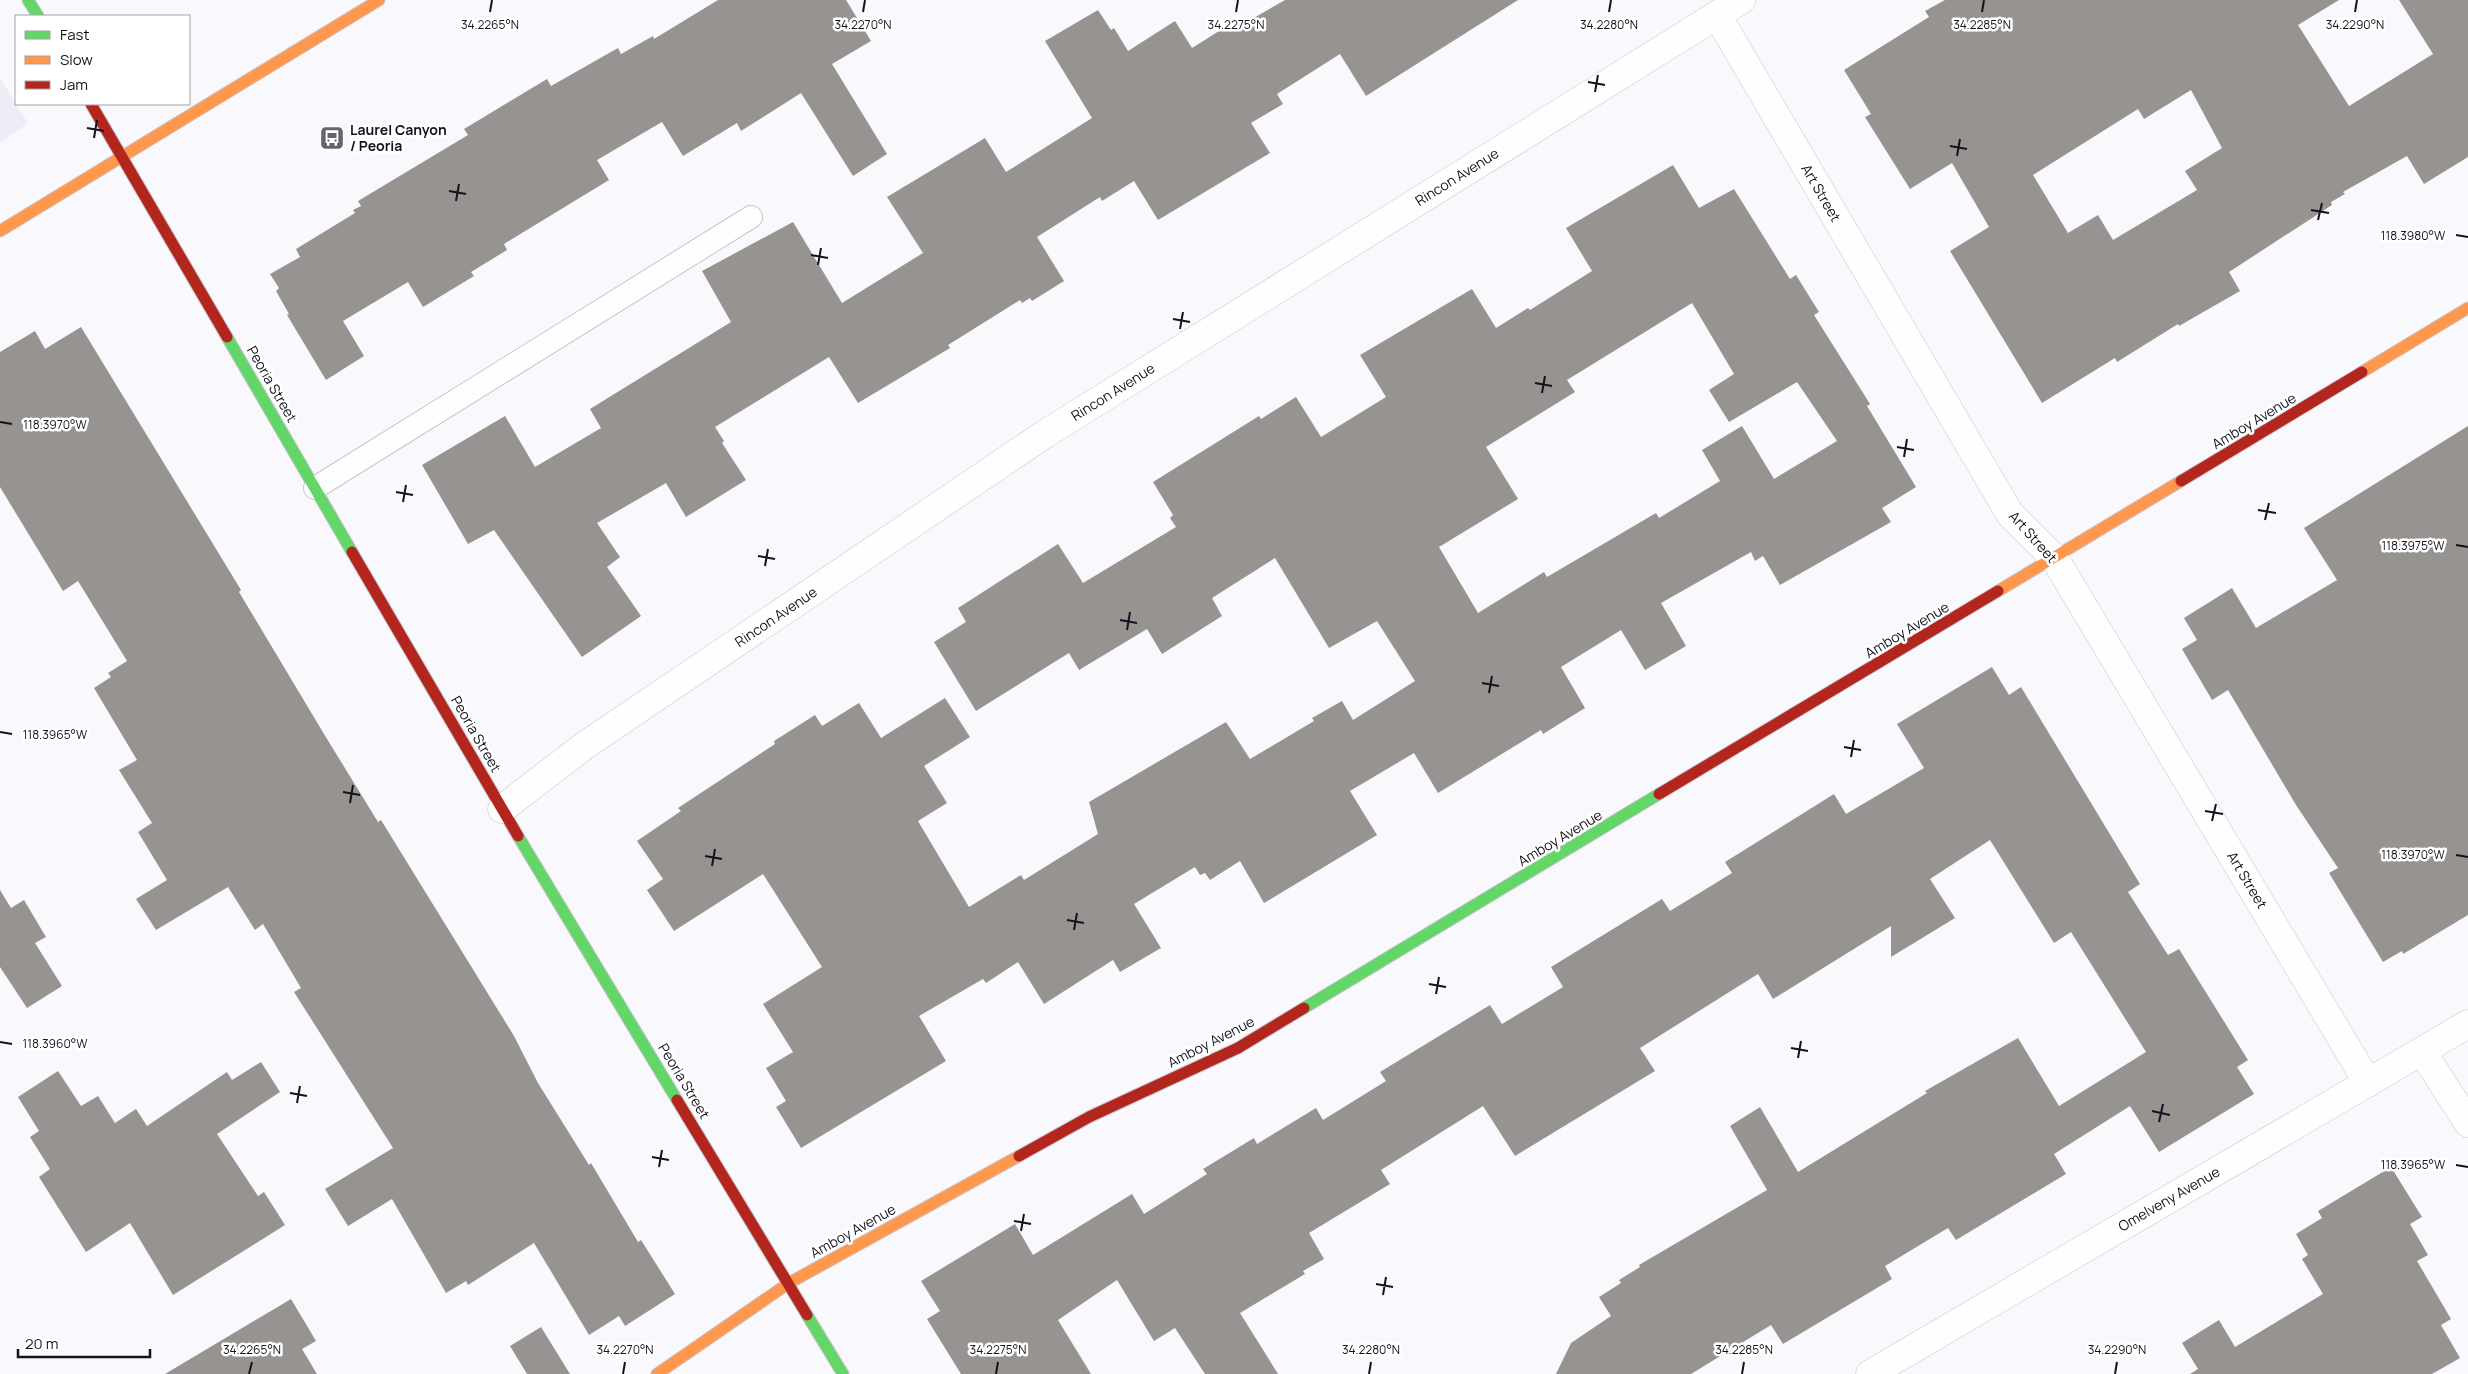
<svg xmlns="http://www.w3.org/2000/svg" width="2468" height="1374" viewBox="0 0 2468 1374" font-family="Manrope,sans-serif">
<style>
.built{fill:#ededf7}
.building{fill:#969391;fill-rule:evenodd}
.lines{fill:none;stroke-linecap:round;stroke-linejoin:round}
.lane-casing{stroke:#c7c6ce;stroke-width:24}
.street-casing{stroke:#c7c6ce;stroke-width:29}
.fast-casing{stroke:#c7c6ce;stroke-width:13}
.slow-casing{stroke:#c7c6ce;stroke-width:13}
.jam-casing{stroke:#c7c6ce;stroke-width:13}
.lane{stroke:#fefeff;stroke-width:22}
.street{stroke:#fefeff;stroke-width:28}
.fast{stroke:#63d668;stroke-width:11}
.slow{stroke:#ff974d;stroke-width:11}
.jam{stroke:#b3261e;stroke-width:11}
.ticks{fill:none;stroke:#14131d;stroke-width:2}
.labels{text-anchor:middle;stroke-width:5;stroke-linejoin:round;paint-order:stroke}
.poi-label{font-size:14px;font-weight:bold;fill:#14131d;stroke:#fff;text-anchor:start}
.street-label{font-size:14px;fill:#14131d;stroke:#fff}
.ticks-label{font-size:12px;text-anchor:middle;fill:#14131d;stroke:#fff;stroke-width:5;stroke-linejoin:round;paint-order:stroke}
</style>
<rect width="100%" height="100%" fill="#f9f9fd"/>
<path class="built" d="M0 78 28 123 0 143Z"/>
<g class="building">
<path d="M718 0H846L871 41 832 64 887 154 853 176 801 93 741 131 737 123 683 156 662 122 597 160 609 180 504 244 507 250 471 272 474 276 423 307 408 282 343 321 364 356 326 380 287 315 289 314 276 291 279 288 270 274 300 257 296 249 355 213 353 210 361 206 358 201 468 135 464 129 547 79 551 86 618 48 621 54 653 36 654 39Z"/>
<path d="M1285 0H1518L1366 96 1340 54 1277 94 1283 104 1251 123 1270 153 1158 220 1134 181 1102 201 1100 197 1037 237 1064 281 1032 301 1030 298 1022 303 1020 300 948 345 950 348 858 403 829 357 715 427 724 441 722 443 746 480 686 517 666 483 597 523 620 557 607 567 641 616 582 657 494 530 468 544 422 465 505 416 535 467 601 428 590 409 731 322 702 271 793 222 842 303 923 253 887 197 985 138 1006 172 1092 118 1045 41 1098 10 1111 30 1114 28 1128 51 1175 21 1192 48 1235 21 1238 27Z"/>
<path d="M1945 0H2339L2298 25 2349 106 2433 54 2399 0H2468V157L2424 184 2407 156 2343 192 2345 194 2331 202 2332 205 2229 272 2240 291 2179 326 2178 324 2117 362 2115 358 2042 403 1950 251 1989 227 1952 163 1910 189 1865 117 1871 114 1844 70 1929 17 1925 11ZM2191 90 2222 148 2185 171 2197 190 2113 240 2098 215 2068 233 2033 175 2138 109 2144 119Z"/>
<path d="M1673 165 1699 208 1734 189 1790 279 1796 275 1819 312 1814 315 1870 404 1867 406 1916 487 1882 508 1891 522 1780 585 1763 556 1755 561 1751 552 1661 603 1686 646 1645 670 1621 630 1561 667 1585 708 1543 734 1541 730 1438 793 1414 753 1350 791 1377 835 1264 903 1240 861 1210 880 1205 873 1200 875 1195 867 1134 904 1161 948 1120 972 1113 960 1044 1004 1018 962 986 983 983 979 919 1016 946 1061 801 1148 776 1107 786 1101 766 1068 793 1052 763 1004 822 967 763 874 674 931 647 890 663 879 637 841 681 811 678 808 775 744 774 741 815 715 822 726 859 703 881 738 945 698 970 737 924 766 947 803 918 821 969 907 1021 875 1024 880 1098 834 1089 802 1226 722 1250 759 1314 721 1312 718 1342 701 1353 720 1415 681 1377 621 1329 648 1275 558 1212 598 1222 616 1162 654 1147 629 1079 670 1069 653 976 711 934 642 966 622 958 608 1058 544 1083 583 1176 527 1170 518 1173 515 1153 482 1259 416 1261 419 1296 397 1321 437 1386 397 1360 355 1472 289 1496 328 1528 308 1530 310 1592 271 1566 228ZM1692 303 1734 374 1709 390 1729 422 1797 382 1837 441 1774 479 1742 426 1702 450 1720 481 1659 518 1656 513 1547 577 1544 572 1478 613 1439 547 1518 499 1486 447 1575 392 1567 380Z"/>
<path d="M81 327 241 590 239 592 324 734 378 822 381 820 514 1036 538 1083 589 1165 591 1163 638 1242 641 1240 675 1294 625 1326 619 1316 589 1335 534 1243 468 1285 466 1281 446 1293 392 1199 348 1226 325 1189 393 1148 294 992 301 988 263 924 255 930 228 887 156 930 136 899 167 880 138 832 152 823 119 770 137 760 94 688 111 677 108 673 127 661 78 581 63 591 0 487V352L35 331 45 349Z"/>
<path d="M2468 426V915L2403 954 2402 951 2383 962 2329 873 2338 868 2296 805 2228 690 2212 700 2182 649 2197 640 2184 618 2232 588 2256 628 2337 580 2304 528Z"/>
<path d="M1992 667 2009 695 2021 687 2140 884 2128 892 2168 955 2179 949 2248 1060 2237 1067 2254 1094 2159 1152 2130 1106 2054 1154 2066 1174 1956 1240 1948 1228 1885 1266 1892 1279 1783 1344 1771 1325 1691 1374H1556L1571 1343 1611 1316 1599 1297 1621 1283 1619 1280 1640 1267 1639 1265 1767 1190 1730 1126 1760 1107 1798 1172 1927 1093 1925 1091 2018 1038 2059 1106 2146 1052 2071 932 2054 943 1990 840 1930 879 1955 918 1891 957V926L1773 999 1758 974 1640 1048 1655 1071 1515 1156 1483 1106 1381 1170 1390 1184 1309 1233 1324 1259 1303 1271 1305 1274 1240 1313 1278 1374H1205L1175 1328 1154 1341 1117 1280 1058 1320 1091 1374H961L927 1319 940 1311 921 1281 1015 1224 1033 1255 1132 1194 1144 1214 1207 1174 1203 1169 1254 1138 1257 1144 1316 1108 1323 1120 1386 1081 1380 1072 1490 1005 1502 1024 1563 987 1551 967 1662 899 1670 911 1732 873 1725 862 1834 794 1846 814 1924 768 1897 724Z"/>
<path d="M0 890 11 908 24 900 46 937 35 943 62 986 27 1008 0 967Z"/>
<path d="M261 1062 280 1092 217 1134 258 1196 264 1192 285 1225 173 1295 130 1223 86 1252 39 1177 50 1169 30 1137 39 1131 18 1097 58 1071 81 1106 98 1096 115 1123 136 1109 147 1126 227 1072 232 1080Z"/>
<path d="M2391 1167 2422 1217 2410 1224 2428 1255 2417 1261 2451 1319 2441 1325 2460 1358 2432 1374H2190L2198 1369 2182 1343 2219 1320 2235 1347 2323 1294 2302 1259 2308 1255 2296 1234 2322 1218 2318 1211Z"/>
<path d="M291 1299 316 1341 302 1349 317 1374H165Z"/>
<path d="M541 1327 570 1374H527L510 1346Z"/>
</g>
<g class="lines">
<defs>
<path id="lane" d="M315 488 751 217"/>
<g id="street">
<path d="M1717 15 2010 514 2055 559 2368 1083"/>
<path d="M502 809 584 746 1045 434 1741 0"/>
<path d="M2422 1051 2468 1123"/>
<path d="M1870 1374 2468 1024"/>
</g>
<g id="fast">
<path d="M28 0 38 16"/>
<path d="M227 337 352 552"/>
<path d="M518 836 677 1100"/>
<path d="M1304 1008 1659 794"/>
<path d="M807 1315 843 1374"/>
</g>
<g id="slow">
<path d="M0 231 379 0"/>
<path d="M2362 372 2468 308"/>
<path d="M1998 591 2181 481"/>
<path d="M657 1374 789 1283 1019 1156"/>
</g>
<g id="jam">
<path d="M91 104 227 337"/>
<path d="M2181 481 2362 372"/>
<path d="M352 552 518 836"/>
<path d="M1659 794 1998 591"/>
<path d="M677 1100 807 1315"/>
<path d="M1019 1156 1089 1117 1238 1048 1304 1008"/>
</g>
</defs>
<use href="#lane" class="lane-casing"/>
<use href="#street" class="street-casing"/>
<use href="#fast" class="fast-casing"/>
<use href="#slow" class="slow-casing"/>
<use href="#jam" class="jam-casing"/>
<use href="#lane" class="lane"/>
<use href="#street" class="street"/>
<use href="#fast" class="fast"/>
<use href="#slow" class="slow"/>
<use href="#jam" class="jam"/>
</g>
<path class="ticks" d="M490 12 492 0M863 12 865 0M1236 12 1238 0M1609 12 1611 0M1982 12 1984 0M2355 12 2357 0M1588 82 1605 85M1595 92 1598 75M87 128 104 131M94 138 97 120M1950 146 1967 149M1957 156 1960 139M449 191 466 194M456 201 459 184M2311 210 2329 213M2318 220 2322 203M2456 235 2468 237M811 255 828 258M818 265 821 248M1173 319 1190 322M1180 329 1183 312M1535 383 1552 386M1542 393 1545 376M0 422 12 424M1897 447 1914 450M1904 457 1907 439M396 492 413 495M403 502 406 485M2258 510 2276 513M2265 520 2269 503M2456 545 2468 547M758 556 775 559M765 566 768 549M1120 620 1137 623M1127 630 1130 612M1482 683 1499 686M1489 693 1492 676M0 732 12 734M1844 747 1861 750M1851 757 1854 740M343 792 360 795M350 803 353 785M2205 811 2223 814M2212 821 2216 804M2456 855 2468 857M705 856 722 859M712 866 715 849M1067 920 1084 923M1074 930 1077 913M1429 984 1446 987M1436 994 1439 977M0 1042 12 1044M1791 1048 1808 1051M1798 1058 1801 1041M290 1093 307 1096M297 1103 300 1086M2152 1111 2170 1115M2159 1122 2163 1104M652 1157 669 1160M2456 1165 2468 1167M659 1167 662 1150M1014 1221 1031 1224M1021 1231 1024 1214M1376 1284 1393 1287M1383 1295 1386 1277M249 1374 252 1362M623 1374 625 1362M996 1374 998 1362M1369 1374 1371 1362M1742 1374 1744 1362M2115 1374 2117 1362"/>
<defs>
<symbol id="bus-square" viewBox="-11 -11 22 22"><rect x="-9" y="-9" width="18" height="18" rx="4" fill="#64646b" stroke="#fff"/><path d="M-5-6H5V4H4V6H2V4H-2V6H-4V4H-5ZM-3.5-4V0h7V-4ZM-3.5 1.2v1.5H-2V1.2ZM2 1.2v1.5H3.5V1.2Z" fill="#fff"/></symbol>
</defs>
<g fill-rule="evenodd">
<use href="#bus-square" x="318" y="124" width="28" height="28"/>
</g>
<g class="labels">
<g class="poi-label">
<text x="350" y="135">Laurel Canyon<tspan x="350" dy="16">/ Peoria</tspan></text>
</g>
<g class="street-label">
<text transform="translate(1457 177) rotate(-32)" y="5">Rincon Avenue</text>
<text transform="translate(1821 193) rotate(60)" y="5">Art Street</text>
<text transform="translate(272 384) rotate(60)" y="5">Peoria Street</text>
<text transform="translate(1113 392) rotate(-32)" y="5">Rincon Avenue</text>
<text transform="translate(2254 421) rotate(-31)" y="5">Amboy Avenue</text>
<text transform="translate(2033 537) rotate(48)" y="5">Art Street</text>
<text transform="translate(776 617) rotate(-34)" y="5">Rincon Avenue</text>
<text transform="translate(1907 630) rotate(-31)" y="5">Amboy Avenue</text>
<text transform="translate(476 734) rotate(60)" y="5">Peoria Street</text>
<text transform="translate(1560 838) rotate(-31)" y="5">Amboy Avenue</text>
<text transform="translate(2247 880) rotate(59)" y="5">Art Street</text>
<text transform="translate(1211 1042) rotate(-27)" y="5">Amboy Avenue</text>
<text transform="translate(684 1081) rotate(59)" y="5">Peoria Street</text>
<text transform="translate(2169 1199) rotate(-30)" y="5">Omelveny Avenue</text>
<text transform="translate(853 1231) rotate(-29)" y="5">Amboy Avenue</text>
</g>
</g>
<g class="ticks-label">
<text x="490" y="29">34.2265°N</text>
<text x="863" y="29">34.2270°N</text>
<text x="1236" y="29">34.2275°N</text>
<text x="1609" y="29">34.2280°N</text>
<text x="1982" y="29">34.2285°N</text>
<text x="2355" y="29">34.2290°N</text>
<text x="2413" y="240">118.3980°W</text>
<text x="55" y="429">118.3970°W</text>
<text x="2413" y="550">118.3975°W</text>
<text x="55" y="739">118.3965°W</text>
<text x="2413" y="859">118.3970°W</text>
<text x="55" y="1048">118.3960°W</text>
<text x="2413" y="1169">118.3965°W</text>
<text x="252" y="1354">34.2265°N</text>
<text x="625" y="1354">34.2270°N</text>
<text x="998" y="1354">34.2275°N</text>
<text x="1371" y="1354">34.2280°N</text>
<text x="1744" y="1354">34.2285°N</text>
<text x="2117" y="1354">34.2290°N</text>
</g>
<rect x="15" y="15" width="175" height="90" fill="#ffffff" stroke="#a1a1a5"/>
<rect x="25" y="31" width="25" height="8" fill="#63d668" stroke="#a1a1a5"/>
<text x="60" y="40" font-size="15" fill="#14131d">Fast</text>
<rect x="25" y="56" width="25" height="8" fill="#ff974d" stroke="#a1a1a5"/>
<text x="60" y="65" font-size="15" fill="#14131d">Slow</text>
<rect x="25" y="81" width="25" height="8" fill="#b3261e" stroke="#a1a1a5"/>
<text x="60" y="90" font-size="15" fill="#14131d">Jam</text>
<path d="M18 1349v8h132v-8" fill="none" stroke="#14131d" stroke-width="2.5"/>
<text x="25" y="1349" font-size="15" fill="#14131d" stroke="#ffffff" stroke-width="4" paint-order="stroke">20 m</text>
</svg>
